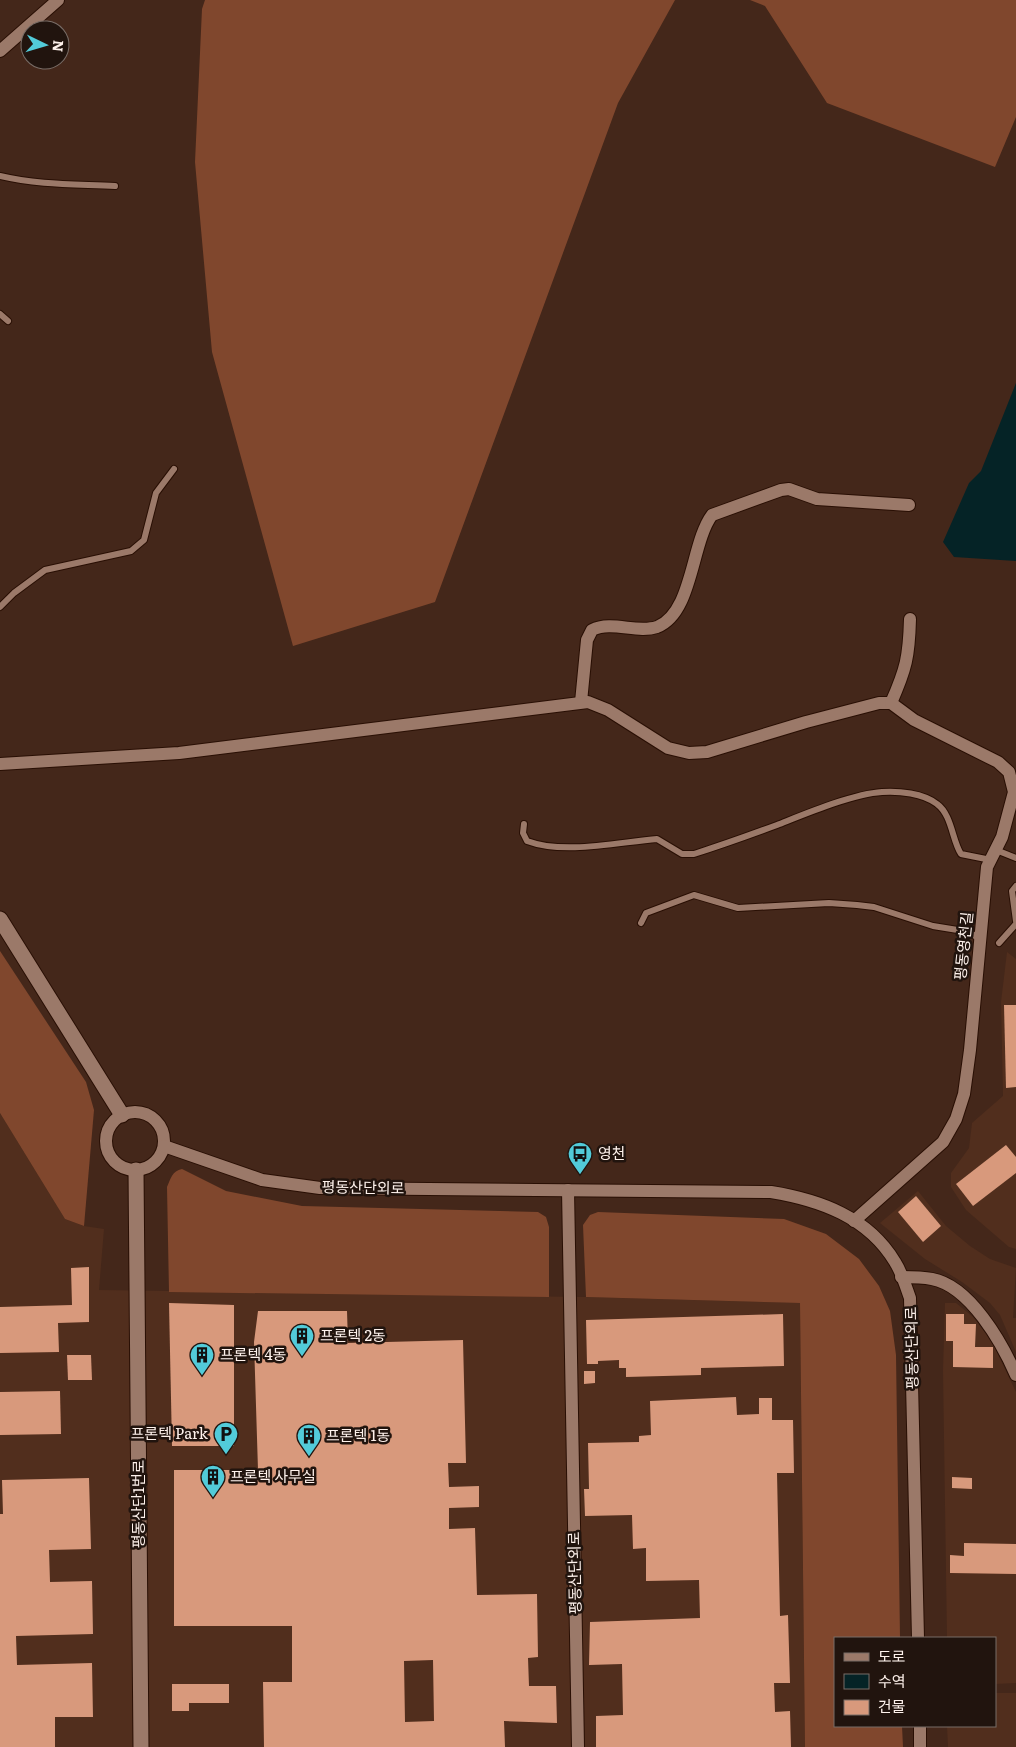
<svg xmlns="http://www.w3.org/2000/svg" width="1016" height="1747" viewBox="0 0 1016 1747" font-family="Literata,'Noto Sans KR',serif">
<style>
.built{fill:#512e1d}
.forest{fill:#80472d}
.water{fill:#052326}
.building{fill:#d8997c;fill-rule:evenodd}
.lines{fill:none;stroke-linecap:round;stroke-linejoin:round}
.service-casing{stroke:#290f04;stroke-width:8}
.minor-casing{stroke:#290f04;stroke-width:14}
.tertiary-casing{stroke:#290f04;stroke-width:17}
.service{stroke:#9b7969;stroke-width:6}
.minor{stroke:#9b7969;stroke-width:12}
.tertiary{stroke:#9b7969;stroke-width:15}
.labels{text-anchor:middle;stroke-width:5;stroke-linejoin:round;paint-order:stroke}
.street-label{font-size:15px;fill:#fef2ec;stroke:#21140e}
.poi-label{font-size:15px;fill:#fef2ec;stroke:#21140e;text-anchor:start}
</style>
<rect width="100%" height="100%" fill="#44271a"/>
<g class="built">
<path d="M1007 952 1016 959V1249L1009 1247 966 1210 951 1187V1173L969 1148 972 1123 1003 1096 1001 1002Z"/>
<path d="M0 1113 65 1219 84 1226 104 1229 99 1290 586 1297 800 1303 805 1747H0Z"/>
<path d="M918 1191 946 1226 970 1246 990 1259 1016 1268 1013 1318H1016V1352L1000 1315 990 1303 962 1282 925 1259 880 1223Z"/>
<path d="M945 1303H956L973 1317 991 1340 1016 1392V1683L995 1684V1638H947L943 1371Z"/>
<path d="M995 1693H1016V1747H948L947 1726H995Z"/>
</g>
<g class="forest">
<path d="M205 0H675L618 103 435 602 293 646 212 352 195 162 202 9Z"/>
<path d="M750 0H1016V117L995 167 827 103 765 6Z"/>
<path d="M0 951 86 1082 94 1110 84 1226 65 1219 0 1113Z"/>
<path d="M182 1169 226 1191 302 1206 538 1212 546 1217 549 1227V1297L169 1292 167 1187C171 1178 172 1171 182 1169Z"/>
<path d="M598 1212 784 1219 826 1234 859 1259 879 1286 890 1311 896 1355 900 1638H835V1726H902L903 1747H805L800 1303 586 1297 583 1225 590 1215Z"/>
</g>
<path class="water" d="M1016 383V561L954 557 943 542 969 483 981 471Z"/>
<g class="building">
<path d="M1004 1005H1016V1087L1006 1088Z"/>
<path d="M1006 1145 1016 1157V1173L973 1206 956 1184Z"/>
<path d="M916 1196 941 1226 923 1242 898 1212Z"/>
<path d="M89 1267V1322L58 1323 59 1352 0 1353V1307L72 1305 71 1268Z"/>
<path d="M169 1303 234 1305V1446H172Z"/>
<path d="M258 1311H347L348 1343 463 1340 466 1463H448L449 1487 479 1486V1507L449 1508V1529L475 1528 477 1595 537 1594 538 1657 528 1658 529 1686H556L557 1723 504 1721 505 1747H264L263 1682H292V1626H174V1470H258L254 1342ZM433 1660 434 1721 405 1722 404 1661Z"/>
<path d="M783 1314 784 1366 701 1368V1375L626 1377V1368H619V1360L598 1361V1364H587L586 1320Z"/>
<path d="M946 1314H964V1324H976L975 1347H993V1368L953 1367V1341H946Z"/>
<path d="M67 1355H91L92 1380H68Z"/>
<path d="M584 1371H595V1383L584 1384Z"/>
<path d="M60 1391 61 1434 0 1435V1392Z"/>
<path d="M736 1397 737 1415 759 1414V1398H772V1420H793L794 1473H777L780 1616 788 1615 790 1683H774L775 1712 790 1711 791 1747H596V1716L623 1715 622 1664 589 1665 590 1622 700 1618 699 1580 646 1581V1548L633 1549 632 1515 585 1516 584 1489H589L588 1443 639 1442V1436L651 1435 650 1401Z"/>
<path d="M952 1477 972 1478V1489L952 1488Z"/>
<path d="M89 1478 91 1549 49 1550 50 1582 92 1581 93 1634 16 1636 17 1665 92 1663 93 1717H55V1747H0V1514H3L2 1480Z"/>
<path d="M964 1543 1016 1544V1574L950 1573V1555L964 1556Z"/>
<path d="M172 1684H229V1703H189V1711H172Z"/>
</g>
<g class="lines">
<defs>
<g id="service">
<path d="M0 176C38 185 76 184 115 186"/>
<path d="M0 314 8 321"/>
<path d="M0 607 14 593 45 570 131 551 144 540 156 493 174 469"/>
<path d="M524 824 523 833 527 841C564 855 619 842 657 839L682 854H694C722 845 750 835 777 825 805 814 852 794 882 792 899 791 923 793 937 804 952 815 952 840 961 854L991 860"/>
<path d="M996 850 1016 858"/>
<path d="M1016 886 1012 891 1016 921"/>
<path d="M641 923 646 913 694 895 738 908 829 903 857 905 874 907 933 926 970 932 980 940"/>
<path d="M999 943 1016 924"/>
</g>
<g id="minor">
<path d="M0 51 58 0"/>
<path d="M581 702 587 640 592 630C612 620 637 634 657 627 693 613 691 543 712 515L781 490 789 489 817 499 909 505"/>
<path d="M891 703C906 669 909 657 910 619"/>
<path d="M0 764 179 753 588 702 608 710 668 748 689 753 707 752 806 722 879 703H891"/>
<circle cx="135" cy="1141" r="29"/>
<path d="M164 1146 262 1180 320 1188 771 1192C820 1200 868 1217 895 1262 902 1273 906 1287 910 1298L918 1638"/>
<path d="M568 1190 578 1747"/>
<path d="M854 1221 943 1142 956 1119 964 1094 970 1050 987 867 1002 837 1014 792 1009 772 998 762 914 720 891 703"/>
<path d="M901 1277C911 1277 922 1277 932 1279 970 1286 1002 1343 1016 1375"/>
<path d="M920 1726V1747"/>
</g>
<g id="tertiary">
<path d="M0 919 122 1115"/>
<path d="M136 1170 141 1747"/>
</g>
</defs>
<use href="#service" class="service-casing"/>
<use href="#minor" class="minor-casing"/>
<use href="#tertiary" class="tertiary-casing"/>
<use href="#service" class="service"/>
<use href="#minor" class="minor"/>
<use href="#tertiary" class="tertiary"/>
</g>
<defs>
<symbol id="bus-pin" viewBox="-11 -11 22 30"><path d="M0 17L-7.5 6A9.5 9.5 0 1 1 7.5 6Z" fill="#52cbd9" stroke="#21140e"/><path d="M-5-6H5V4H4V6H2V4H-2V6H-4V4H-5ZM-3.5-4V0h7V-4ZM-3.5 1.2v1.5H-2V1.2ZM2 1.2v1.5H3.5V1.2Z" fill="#111"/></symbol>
<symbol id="building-pin" viewBox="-11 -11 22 30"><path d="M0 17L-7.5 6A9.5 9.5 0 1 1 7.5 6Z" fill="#52cbd9" stroke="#21140e"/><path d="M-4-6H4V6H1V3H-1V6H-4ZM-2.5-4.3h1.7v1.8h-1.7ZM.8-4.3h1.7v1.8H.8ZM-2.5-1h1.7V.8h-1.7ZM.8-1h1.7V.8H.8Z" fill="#111"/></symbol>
<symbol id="parking-pin" viewBox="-11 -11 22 30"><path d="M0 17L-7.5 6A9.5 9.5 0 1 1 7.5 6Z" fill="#52cbd9" stroke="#21140e"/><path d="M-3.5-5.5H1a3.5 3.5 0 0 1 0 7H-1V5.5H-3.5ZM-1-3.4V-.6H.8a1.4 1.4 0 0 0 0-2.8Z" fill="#111"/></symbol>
</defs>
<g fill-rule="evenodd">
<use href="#bus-pin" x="566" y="1140" width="28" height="38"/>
<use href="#building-pin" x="288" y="1322" width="28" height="38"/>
<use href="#building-pin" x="188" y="1341" width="28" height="38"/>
<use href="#parking-pin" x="212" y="1420" width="28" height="38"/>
<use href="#building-pin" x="295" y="1422" width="28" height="38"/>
<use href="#building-pin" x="199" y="1463" width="28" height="38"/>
</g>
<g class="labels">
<g class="street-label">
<text transform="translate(964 946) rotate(-84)" y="5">평동영천길</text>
<text transform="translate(363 1188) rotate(1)" y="5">평동산단외로</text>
<text transform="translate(912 1348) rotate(-91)" y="5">평동산단외로</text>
<text transform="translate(139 1504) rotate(-90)" y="5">평동산단1번로</text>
<text transform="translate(575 1573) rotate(-91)" y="5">평동산단외로</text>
</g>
<g class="poi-label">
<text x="598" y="1159">영천</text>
<text x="320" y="1341">프론텍 2동</text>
<text x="220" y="1360">프론텍 4동</text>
<text x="208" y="1439" text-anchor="end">프론텍 Park</text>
<text x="326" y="1441">프론텍 1동</text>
<text x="230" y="1482">프론텍 사무실</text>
</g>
</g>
<rect x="834" y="1637" width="162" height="90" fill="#21140e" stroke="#796d67"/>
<rect x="844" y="1653" width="25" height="8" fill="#9b7969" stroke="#796d67"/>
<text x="878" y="1662" font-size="15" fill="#fef2ec">도로</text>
<rect x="844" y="1674" width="25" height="15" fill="#052326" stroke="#796d67"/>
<text x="878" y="1687" font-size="15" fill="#fef2ec">수역</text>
<rect x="844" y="1700" width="25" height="15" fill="#d8997c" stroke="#796d67"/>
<text x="878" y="1712" font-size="15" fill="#fef2ec">건물</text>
<g transform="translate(45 45) rotate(95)"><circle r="24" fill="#21140e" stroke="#796d67"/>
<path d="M0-4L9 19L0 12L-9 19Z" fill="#52cbd9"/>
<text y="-8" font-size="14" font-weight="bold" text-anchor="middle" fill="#fef2ec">N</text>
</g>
</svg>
